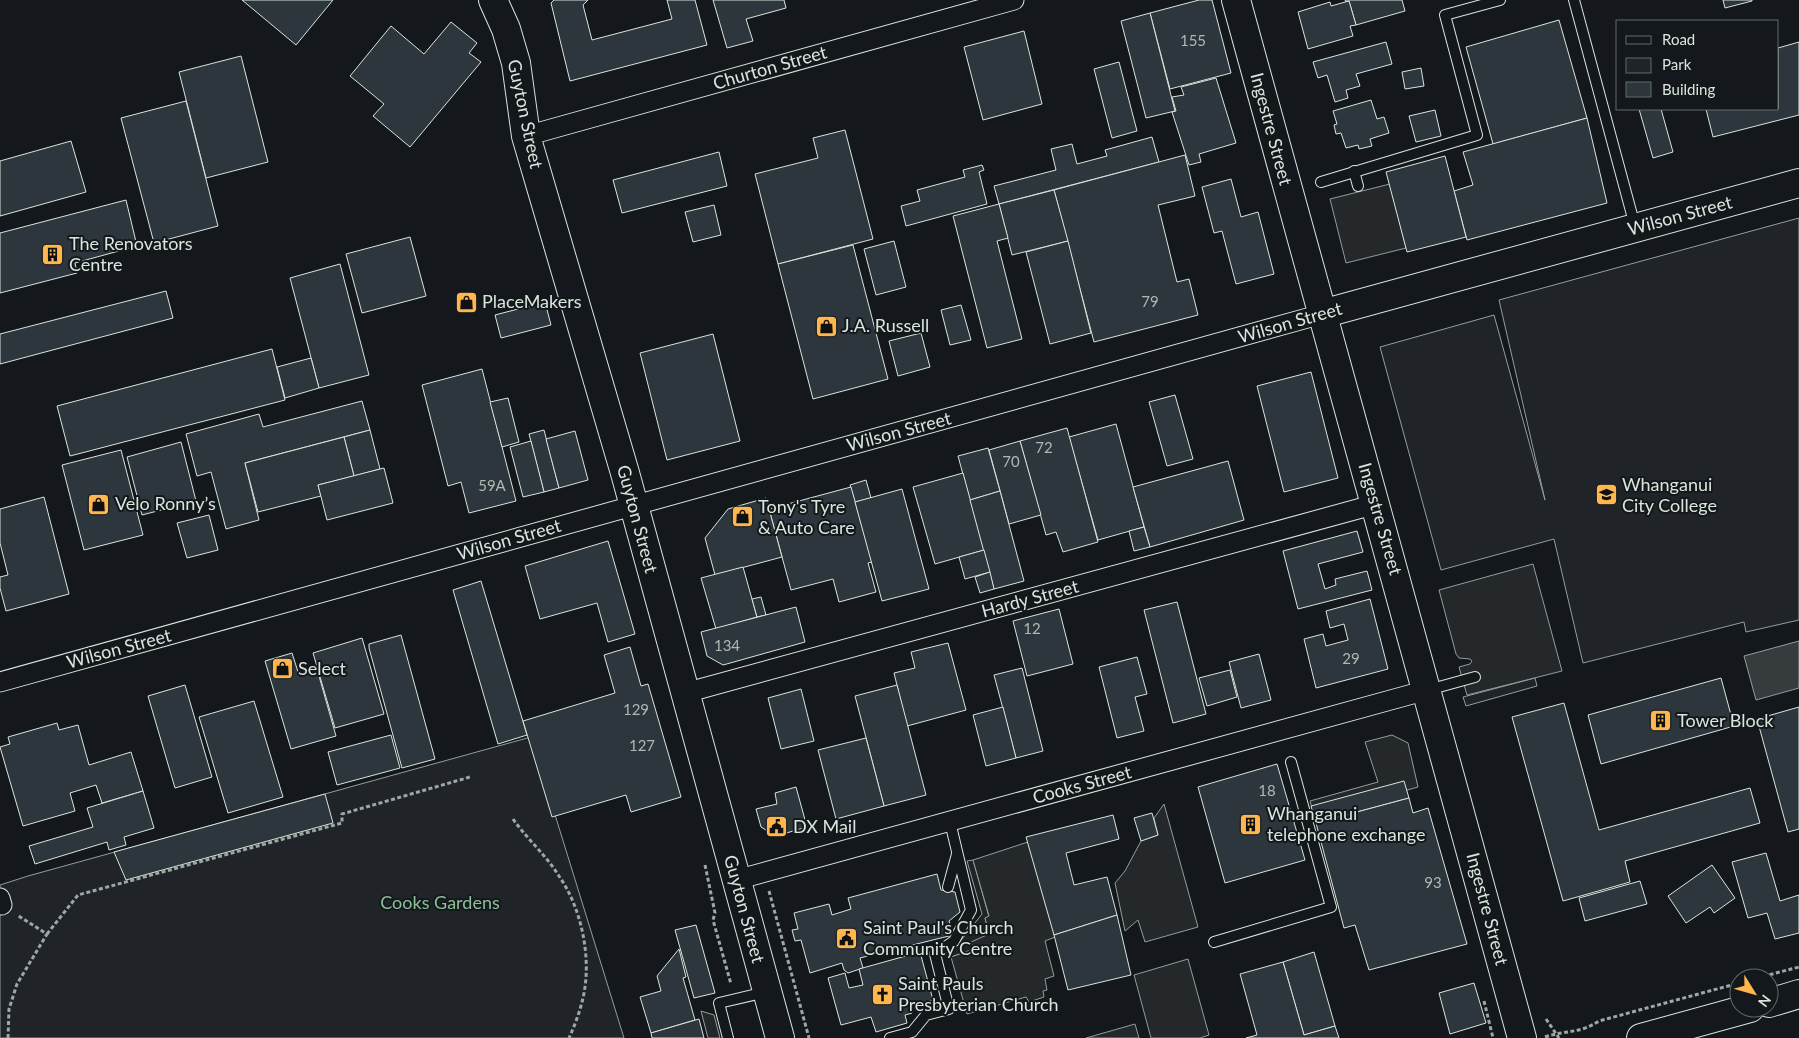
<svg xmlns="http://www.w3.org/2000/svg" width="1799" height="1038" viewBox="0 0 1799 1038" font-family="Lato,sans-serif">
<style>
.green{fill:#202428;stroke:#939e99}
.parking{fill:#24282b;stroke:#939e99}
.water{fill:#363b3e;stroke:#939e99}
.building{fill:#2c363c;stroke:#d8e6dc}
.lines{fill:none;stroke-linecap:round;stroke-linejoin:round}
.lane-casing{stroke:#d8e6dc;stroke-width:12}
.street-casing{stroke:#d8e6dc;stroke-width:21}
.secondary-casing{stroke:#d8e6dc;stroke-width:30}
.path{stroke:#9da8a2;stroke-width:3;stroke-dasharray:4 2.5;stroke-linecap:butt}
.lane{stroke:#14181c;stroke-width:10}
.street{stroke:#14181c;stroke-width:19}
.secondary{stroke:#14181c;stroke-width:28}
.labels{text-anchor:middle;stroke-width:4;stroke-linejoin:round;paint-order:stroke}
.number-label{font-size:15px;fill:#adbab4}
.street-label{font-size:18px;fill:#d8e6dc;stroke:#14181c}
.poi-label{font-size:18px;fill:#d8e6dc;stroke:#14181c;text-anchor:start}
.park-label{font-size:18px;fill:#8ac095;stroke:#14181c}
</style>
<rect width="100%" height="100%" fill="#14181c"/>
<g class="green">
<path d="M1799 218V620L1746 632 1744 622 1583 663 1554 539 1441 570 1380 347 1494 315 1545 500 1499 300Z"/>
<path d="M1535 678 1537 686 1466 706 1463 697Z"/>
<path d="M531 737 624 1038H0V885L28 876Z"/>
<path d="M973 860 989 917 985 918 989 934 974 949 951 957 950 954 982 914 967 861Z"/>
</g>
<g class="parking">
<path d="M1390 184 1406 248 1346 263 1330 199Z"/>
<path d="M1533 564 1562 671 1467 695 1459 667 1470 664 1472 661 1470 659 1459 658 1456 654 1439 590Z"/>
<path d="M1392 735 1408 743 1418 787 1314 816 1310 801 1378 782 1365 742Z"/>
<path d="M1164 804 1198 927 1145 942 1138 920 1125 931 1115 883 1125 871 1141 841 1158 835 1154 818Z"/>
<path d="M1028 842 1055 937 1045 941 1054 976 1045 979 1047 990 1043 991 1044 997 1029 1002 1026 997 967 1014 951 957 974 949 971 942 989 934 985 918 989 916 973 860Z"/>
<path d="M1188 959 1209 1035 1200 1038H1151L1134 975Z"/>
<path d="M701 1011 714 1015 720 1038H708Z"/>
<path d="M1135 1024 1139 1038H1086Z"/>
</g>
<path class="water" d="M1799 641V688L1756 700 1744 656Z"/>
<g class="building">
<path d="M242 0H333L296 45Z"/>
<path d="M554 0H588L583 5 592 40 672 19 667 0H695L707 45 570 81 551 3Z"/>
<path d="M713 0H784L786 8 746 19 753 41 727 48Z"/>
<path d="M1199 0H1212L1231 73 1170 89 1150 13Z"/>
<path d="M1345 0H1402L1405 11 1356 25 1349 1 1346 2Z"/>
<path d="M1723 0H1752V1L1725 8Z"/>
<path d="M1349 1 1356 25 1350 26 1353 36 1308 49 1298 12 1330 2 1331 6Z"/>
<path d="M1150 13 1175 111 1146 118 1121 21Z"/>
<path d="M1559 20 1587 118 1493 144 1466 47Z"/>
<path d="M451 22 477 43 469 53 481 62 410 147 373 116 384 104 350 76 391 26 424 54Z"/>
<path d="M1024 31 1042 104 983 120 964 47Z"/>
<path d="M1386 42 1392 64 1356 74 1360 86 1346 90 1348 98 1335 102 1327 75 1318 78 1313 62Z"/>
<path d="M1799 42V115L1713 137 1706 109H1778V48Z"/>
<path d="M241 56 268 162 206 178 179 72Z"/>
<path d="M1119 62 1137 131 1112 138 1094 69Z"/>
<path d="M1421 68 1424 86 1405 89 1402 72Z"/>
<path d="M1216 78 1236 143 1199 154 1201 162 1189 165 1172 112 1176 111 1172 97 1184 95 1181 87Z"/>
<path d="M1371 100 1377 119 1384 117 1389 133 1370 139 1372 146 1359 149 1358 145 1346 148 1341 133 1336 134 1334 125 1337 124 1333 111Z"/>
<path d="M186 101 218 226 154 243 121 118Z"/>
<path d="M1639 109H1661L1673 152 1653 158Z"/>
<path d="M1435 110 1441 136 1416 142 1409 116Z"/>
<path d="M1587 118 1607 203 1467 240 1454 191 1473 185 1463 152Z"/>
<path d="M845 130 873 239 778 264 755 174 818 158 813 138Z"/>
<path d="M1152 137 1159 162 999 204 994 186 1056 170 1051 149 1072 144 1077 164 1107 156 1105 150Z"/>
<path d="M71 141 86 192 0 216V161Z"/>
<path d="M719 152 727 186 622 213 613 180Z"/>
<path d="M1185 155 1195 196 1158 205 1177 282 1189 279 1198 315 1094 342 1054 190Z"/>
<path d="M1445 156 1466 237 1407 252 1386 172Z"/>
<path d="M982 165 984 170 979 172 987 204 906 226 901 206 920 201 917 190 965 177 963 170Z"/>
<path d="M1231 179 1241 217 1258 212 1274 274 1236 284 1222 231 1214 233 1202 187Z"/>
<path d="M1054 190 1068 241 1012 255 999 204Z"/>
<path d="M126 200 137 246 75 263 77 273 0 293V233Z"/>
<path d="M999 204 1008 238 997 241 1022 339 987 348 953 216Z"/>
<path d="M714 205 721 235 693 242 685 212Z"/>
<path d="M410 237 426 296 362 313 346 254Z"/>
<path d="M894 241 906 287 876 295 864 249Z"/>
<path d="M1068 241 1091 333 1050 344 1026 252Z"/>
<path d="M853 245 888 379 813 399 778 264Z"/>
<path d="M340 264 369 375 319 388 290 278Z"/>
<path d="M166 291 173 318 0 364V334Z"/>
<path d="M545 302 551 325 501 338 495 315Z"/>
<path d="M961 305 971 340 950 345 941 310Z"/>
<path d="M921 333 930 367 898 376 889 341Z"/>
<path d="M713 334 740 441 667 460 640 353Z"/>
<path d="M272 349 285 400 70 456 57 406Z"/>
<path d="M311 358 319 388 285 398 277 367Z"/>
<path d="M482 369 516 501 469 513 461 482 448 486 422 385Z"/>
<path d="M1311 372 1338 478 1284 492 1257 386Z"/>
<path d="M1175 395 1193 459 1167 466 1149 402Z"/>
<path d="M508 398 519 442 502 447 490 402Z"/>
<path d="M362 401 370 430 245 463 259 520 226 529 211 472 197 476 186 434 259 414 263 427Z"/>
<path d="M1116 424 1144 527 1098 540 1069 437Z"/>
<path d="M1067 428 1098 542 1063 552 1056 532 1046 535 1020 441Z"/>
<path d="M370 430 380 469 354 476 344 437Z"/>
<path d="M544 430 559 488 544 492 529 434Z"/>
<path d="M575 431 588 480 559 488 546 439Z"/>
<path d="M344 437 354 476 318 485 321 496 258 512 245 463Z"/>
<path d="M531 441 544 492 523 497 510 447Z"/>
<path d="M1020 441 1041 515 1009 524 989 450Z"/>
<path d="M181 442 196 501 142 515 127 457Z"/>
<path d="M988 448 1000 491 970 500 958 456Z"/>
<path d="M121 450 143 535 84 550 62 465Z"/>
<path d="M1228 461 1244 520 1150 547 1133 487Z"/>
<path d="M384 468 393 503 327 520 318 485Z"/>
<path d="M963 473 984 550 935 564 913 487Z"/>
<path d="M866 480 871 498 855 502 850 485Z"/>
<path d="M851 487 872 562 868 563 876 592 839 602 833 579 791 590 769 509Z"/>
<path d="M902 489 929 589 882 601 855 502Z"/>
<path d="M1000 491 1024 581 994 589 970 500Z"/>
<path d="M44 497 69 594 6 611 0 588V577L8 575 0 543V509Z"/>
<path d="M766 498 782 557 715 575 705 538 728 509Z"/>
<path d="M209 515 218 550 187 558 177 523Z"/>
<path d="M1144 527 1150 547 1134 551 1129 531Z"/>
<path d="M1357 531 1363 552 1318 564 1325 589 1336 585 1335 579 1367 571 1372 590 1298 609 1283 551Z"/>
<path d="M608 541 635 634 608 642 597 603 540 619 525 566Z"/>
<path d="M984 550 990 572 965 579 959 557Z"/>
<path d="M743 567 757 617 716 629 701 578Z"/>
<path d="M990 572 994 589 980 593 975 577Z"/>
<path d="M481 581 527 735 498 744 453 590Z"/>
<path d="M761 597 766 615 757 617 752 599Z"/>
<path d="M1370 599 1388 669 1316 688 1304 639 1323 634 1326 646 1348 640 1344 624 1330 628 1326 611Z"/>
<path d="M1177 602 1206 714 1173 723 1144 610Z"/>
<path d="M796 607 805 642 723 665 707 656 701 632Z"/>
<path d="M1059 609 1073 664 1027 676 1013 621Z"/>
<path d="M401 635 435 759 402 768 369 648V644Z"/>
<path d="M362 638 384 714 335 728 313 653Z"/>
<path d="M948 643 966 710 907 726 894 673 915 668 911 652Z"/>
<path d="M630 647 641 686 648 684 681 797 631 812 626 795 552 817 523 721 615 693 604 655Z"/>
<path d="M292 653 299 675 317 669 336 736 291 749 265 661Z"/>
<path d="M1259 654 1271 700 1241 708 1229 662Z"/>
<path d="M1137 657 1147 694 1135 697 1144 731 1117 738 1099 667Z"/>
<path d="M1022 668 1043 751 1016 758 994 675Z"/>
<path d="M1230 670 1237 697 1207 706 1199 678Z"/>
<path d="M1721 678 1734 726 1601 764 1588 715Z"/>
<path d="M185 685 212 777 175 788 148 696Z"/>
<path d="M897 685 926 795 884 806 855 696Z"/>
<path d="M801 689 814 741 781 749 768 698Z"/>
<path d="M254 701 283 797 228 813 199 717Z"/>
<path d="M1564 703 1599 830 1750 788 1760 823 1625 861 1630 882 1563 901 1512 717Z"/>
<path d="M1003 707 1016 758 986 766 973 715Z"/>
<path d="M1799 707V829L1788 832 1757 719Z"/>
<path d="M57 723 59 730 78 725 89 765 131 752 143 791 102 803 96 785 70 793 75 811 23 826 0 747 10 744 8 737Z"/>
<path d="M391 735 400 768 337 785 328 752Z"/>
<path d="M866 738 884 806 836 819 818 750Z"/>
<path d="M1277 764 1305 860 1225 883 1198 787Z"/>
<path d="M1404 781 1409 798 1316 823 1311 806Z"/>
<path d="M796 787 807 827 776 836 761 827 756 809 777 804 775 793Z"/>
<path d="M143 791 154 828 124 837 126 845 109 850 107 842 35 864 29 846 93 827 87 808Z"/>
<path d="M325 794 333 823 126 880 114 852Z"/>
<path d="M1409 798 1413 813 1428 808 1467 944 1369 970 1355 925 1344 928 1316 823Z"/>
<path d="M1152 813 1158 835 1141 841 1134 818Z"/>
<path d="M1113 815 1119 839 1066 853 1074 885 1107 877 1117 915 1054 935 1026 837Z"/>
<path d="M1766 853 1780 901 1799 895V933L1775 939 1767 913 1748 918 1732 862Z"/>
<path d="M1712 865 1735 898 1714 913 1710 907 1686 923 1668 896Z"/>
<path d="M937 874 941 890 955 892 960 912 949 921 953 935 860 958 863 968 848 973 844 970 842 963 810 973 801 940 795 941 792 930 798 929 794 913 829 904 832 915 851 909 848 898Z"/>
<path d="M1640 881 1647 904 1585 921 1579 898Z"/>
<path d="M1117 915 1131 975 1068 990 1054 935Z"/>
<path d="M696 925 715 993 694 998 675 930Z"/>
<path d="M679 949 686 977 683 978 695 1020 651 1033 640 997 661 991 657 976Z"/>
<path d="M920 952 933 1000 910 1007 912 1013 905 1015 907 1023 876 1032 871 1017 841 1025 828 978 845 973 849 988 863 985 859 969Z"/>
<path d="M1314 952 1335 1026 1304 1035 1283 962Z"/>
<path d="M1283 962 1304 1035 1335 1026 1339 1038H1246L1257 1035 1240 974Z"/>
<path d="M1474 983 1486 1023 1450 1034 1439 993Z"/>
<path d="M699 1019 704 1038H652L651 1033Z"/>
</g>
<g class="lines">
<defs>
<g id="lane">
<path d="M1574 0 1635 226"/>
<path d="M1354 171 1358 186"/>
<path d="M1321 182 1477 135 1445 15 1500 0"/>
<path d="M1428 690 1475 677"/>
<path d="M948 887 957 854"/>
<path d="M1214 942 1331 907 1291 762"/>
<path d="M728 1038 719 1003 766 992"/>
<path d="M890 1038 912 1032 926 1015 949 1009 935 954 954 941 971 910 950 822"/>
</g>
<g id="street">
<path d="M526 136 1014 0"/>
<path d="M0 682 1322 314"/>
<path d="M685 693 1376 504"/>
<path d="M736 880 1427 690"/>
<path d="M0 898 2 905"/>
</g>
<g id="secondary">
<path d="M493 0 506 29 516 63 526 136 625 473 780 1038"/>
<path d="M1236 0 1522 1038"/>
<path d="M1322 314 1799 183"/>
<path d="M1769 1003 1799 994"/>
<path d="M1641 1038 1750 1008"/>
</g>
</defs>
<use href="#lane" class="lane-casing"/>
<use href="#street" class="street-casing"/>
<use href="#secondary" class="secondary-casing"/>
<g class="path">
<path d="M513 819C527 839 546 855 559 876 582 909 592 959 583 998 580 1011 575 1025 569 1038"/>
<path d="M705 865 715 913 713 920 731 984"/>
<path d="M769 891 809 1038"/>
<path d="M47 934 78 895 342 823V814L470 777"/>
<path d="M1757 978 1799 967"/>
<path d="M1484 1001 1493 1038"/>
<path d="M1546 1019 1559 1038"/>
<path d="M1545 1037C1566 1030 1579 1034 1599 1021L1739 983"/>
<path d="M8 1038 9 1009 17 984 47 934 17 915"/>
</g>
<use href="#lane" class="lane"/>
<use href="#street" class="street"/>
<use href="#secondary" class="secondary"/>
</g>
<defs>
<symbol id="building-square" viewBox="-11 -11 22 22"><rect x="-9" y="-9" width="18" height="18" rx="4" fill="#ffb74d" stroke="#14181c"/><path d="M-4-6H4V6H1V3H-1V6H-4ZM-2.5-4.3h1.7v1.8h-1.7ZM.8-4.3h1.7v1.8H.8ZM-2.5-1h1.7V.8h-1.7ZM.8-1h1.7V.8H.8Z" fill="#111"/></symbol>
<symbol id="shop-square" viewBox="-11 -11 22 22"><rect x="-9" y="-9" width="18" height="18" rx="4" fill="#ffb74d" stroke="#14181c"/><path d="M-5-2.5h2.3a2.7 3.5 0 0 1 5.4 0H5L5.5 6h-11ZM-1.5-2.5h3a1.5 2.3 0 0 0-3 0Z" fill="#111"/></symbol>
<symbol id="school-square" viewBox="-11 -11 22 22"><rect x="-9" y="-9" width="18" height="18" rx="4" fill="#ffb74d" stroke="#14181c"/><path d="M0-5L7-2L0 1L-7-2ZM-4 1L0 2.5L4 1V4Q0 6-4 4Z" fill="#111"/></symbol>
<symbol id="civic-square" viewBox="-11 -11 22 22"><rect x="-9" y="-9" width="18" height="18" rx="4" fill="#ffb74d" stroke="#14181c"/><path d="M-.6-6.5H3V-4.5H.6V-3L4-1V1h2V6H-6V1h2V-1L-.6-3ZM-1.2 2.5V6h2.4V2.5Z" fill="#111"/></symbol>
<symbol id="church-square" viewBox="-11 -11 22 22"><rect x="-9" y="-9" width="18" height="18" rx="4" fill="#ffb74d" stroke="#14181c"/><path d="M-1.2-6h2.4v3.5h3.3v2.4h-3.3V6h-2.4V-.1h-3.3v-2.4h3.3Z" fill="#111"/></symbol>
</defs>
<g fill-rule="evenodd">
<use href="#building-square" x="40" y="242" width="25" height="25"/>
<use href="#shop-square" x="454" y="290" width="25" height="25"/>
<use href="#shop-square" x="814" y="314" width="25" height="25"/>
<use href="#school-square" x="1594" y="482" width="25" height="25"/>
<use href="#shop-square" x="86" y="492" width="25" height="25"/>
<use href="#shop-square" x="730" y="504" width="25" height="25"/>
<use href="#shop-square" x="270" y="656" width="25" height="25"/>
<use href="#building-square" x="1648" y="708" width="25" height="25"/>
<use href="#building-square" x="1238" y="812" width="25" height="25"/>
<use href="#civic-square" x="764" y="814" width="25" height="25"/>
<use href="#civic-square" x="834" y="926" width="25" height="25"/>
<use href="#church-square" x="870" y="982" width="25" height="25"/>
</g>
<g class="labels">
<g class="number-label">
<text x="1193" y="46">155</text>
<text x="1150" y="307">79</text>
<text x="1044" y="453">72</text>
<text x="1011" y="467">70</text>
<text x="492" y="491">59A</text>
<text x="1032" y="634">12</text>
<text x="727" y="651">134</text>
<text x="1351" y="664">29</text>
<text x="636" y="715">129</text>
<text x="642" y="751">127</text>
<text x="1267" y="796">18</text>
<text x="1433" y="888">93</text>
</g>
<g class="street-label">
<text transform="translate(770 68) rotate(-16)" y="6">Churton Street</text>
<text transform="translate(525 114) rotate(78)" y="6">Guyton Street</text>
<text transform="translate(1271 129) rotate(75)" y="6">Ingestre Street</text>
<text transform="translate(1680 216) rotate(-15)" y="6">Wilson Street</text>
<text transform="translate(1290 323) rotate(-16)" y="6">Wilson Street</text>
<text transform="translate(899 432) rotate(-15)" y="6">Wilson Street</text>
<text transform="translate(637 519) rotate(75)" y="6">Guyton Street</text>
<text transform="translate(1380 519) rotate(74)" y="6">Ingestre Street</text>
<text transform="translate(509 540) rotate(-16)" y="6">Wilson Street</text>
<text transform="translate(1030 599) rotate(-15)" y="6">Hardy Street</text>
<text transform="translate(119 649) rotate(-15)" y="6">Wilson Street</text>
<text transform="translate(1082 785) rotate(-15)" y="6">Cooks Street</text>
<text transform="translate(744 909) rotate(75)" y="6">Guyton Street</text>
<text transform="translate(1487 909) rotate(75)" y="6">Ingestre Street</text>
</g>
<g class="poi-label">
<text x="69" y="250">The Renovators<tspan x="69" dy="21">Centre</tspan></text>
<text x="482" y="308">PlaceMakers</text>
<text x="842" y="332">J.A. Russell</text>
<text x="1622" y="491">Whanganui<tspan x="1622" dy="21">City College</tspan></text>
<text x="115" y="510">Velo Ronny’s</text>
<text x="758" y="513">Tony's Tyre<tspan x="758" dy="21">&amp; Auto Care</tspan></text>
<text x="298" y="675">Select</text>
<text x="1677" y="727">Tower Block</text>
<text x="1267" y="820">Whanganui<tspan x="1267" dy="21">telephone exchange</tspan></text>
<text x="793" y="833">DX Mail</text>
<text x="863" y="934">Saint Paul's Church<tspan x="863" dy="21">Community Centre</tspan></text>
<text x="898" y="990">Saint Pauls<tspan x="898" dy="21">Presbyterian Church</tspan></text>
</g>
<g class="park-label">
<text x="440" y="909">Cooks Gardens</text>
</g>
</g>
<rect x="1616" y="20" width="162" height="90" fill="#14181c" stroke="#626a69"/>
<rect x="1626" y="36" width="25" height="8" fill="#14181c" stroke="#626a69"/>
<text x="1662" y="45" font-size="15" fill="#d8e6dc">Road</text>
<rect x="1626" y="58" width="25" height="15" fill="#202428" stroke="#626a69"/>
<text x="1662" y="70" font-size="15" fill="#d8e6dc">Park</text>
<rect x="1626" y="82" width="25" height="15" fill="#2c363c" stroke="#626a69"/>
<text x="1662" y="95" font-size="15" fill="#d8e6dc">Building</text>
<g transform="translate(1754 993) rotate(127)"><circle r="24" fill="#14181c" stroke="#626a69"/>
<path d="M0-4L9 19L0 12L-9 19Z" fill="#ffb74d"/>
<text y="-8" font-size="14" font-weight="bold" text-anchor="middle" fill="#d8e6dc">N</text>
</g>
</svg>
